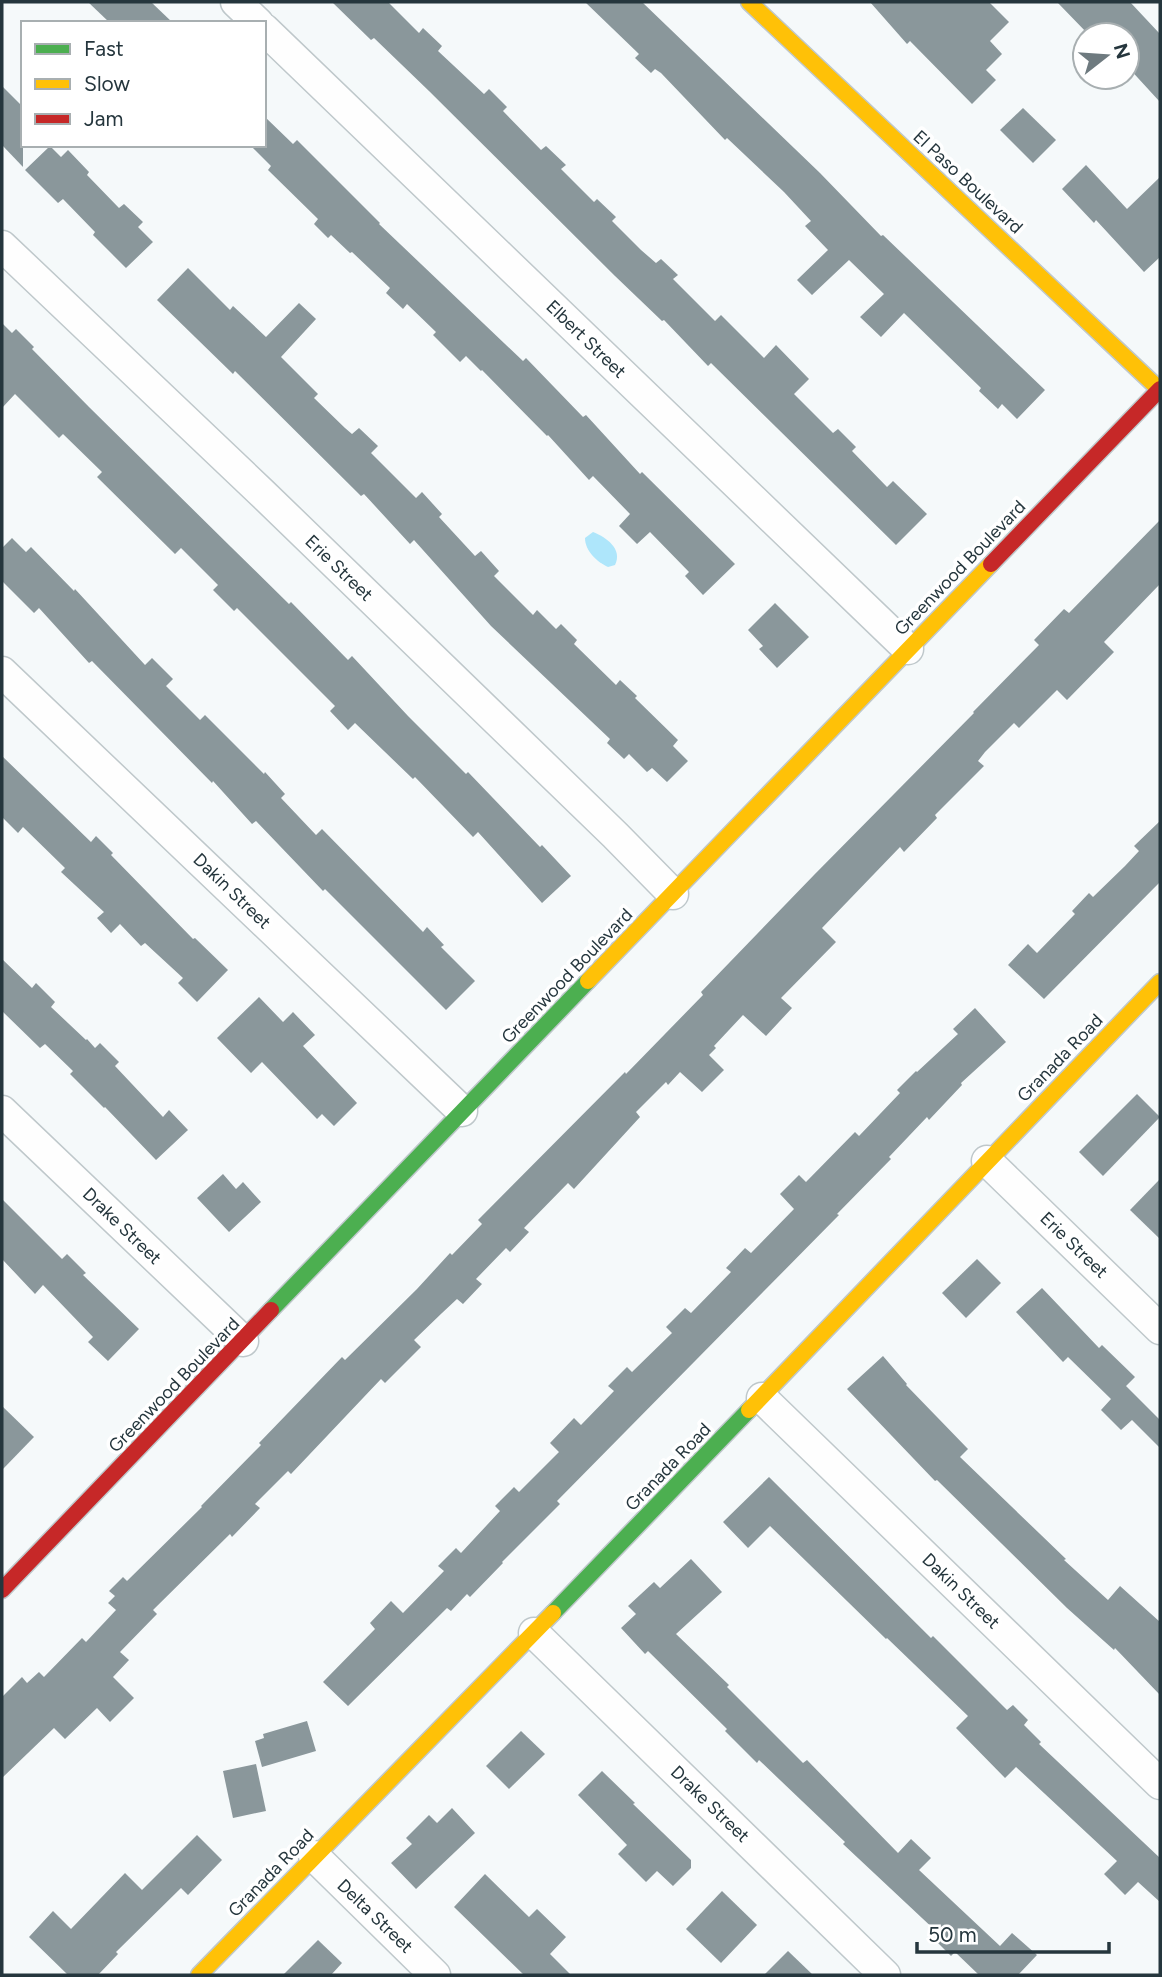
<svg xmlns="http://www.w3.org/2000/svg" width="1162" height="1977" viewBox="0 0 1162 1977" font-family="Figtree,sans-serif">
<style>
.water{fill:#aee6fb}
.building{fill:#8a979b}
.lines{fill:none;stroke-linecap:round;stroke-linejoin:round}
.street-casing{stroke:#bfc8cb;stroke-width:33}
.fast-casing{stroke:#bfc8cb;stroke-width:19}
.slow-casing{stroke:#bfc8cb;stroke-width:19}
.jam-casing{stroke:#bfc8cb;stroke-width:19}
.street{stroke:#fefefe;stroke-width:30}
.fast{stroke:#4caf50;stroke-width:16}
.slow{stroke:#ffc107;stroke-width:16}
.jam{stroke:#c62828;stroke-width:16}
.labels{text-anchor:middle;stroke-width:7;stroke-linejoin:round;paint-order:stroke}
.street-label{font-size:18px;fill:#25363d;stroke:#fff}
</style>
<rect width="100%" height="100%" fill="#f5f9fa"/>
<path class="water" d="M593 532C606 537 623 549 615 565L608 567C597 562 585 551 585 538Z"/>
<g class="building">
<path d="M88 2H151L173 23H110Z"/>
<path d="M332 2H388L419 33 423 28 442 46 438 51 484 94 489 89 507 107 503 111 541 150 546 146 566 165 561 169 594 202 597 199 616 217 612 221 641 250 656 263 661 259 678 275 673 279 715 321 721 315 764 358 776 345 809 379 794 394 833 433 838 429 856 447 852 451 887 487 893 481 927 514 896 545 711 363 708 366 664 320 662 321 615 276 429 91 374 38 371 40Z"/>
<path d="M585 2H642L820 173 881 236 883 235 1045 390 1017 419 1002 404 998 409 979 391 981 388 904 313 881 337 860 317 884 294 849 260 812 295 797 280 828 250 805 226 811 221 784 192 727 138 725 140 661 73 655 69 651 73 635 58 639 54Z"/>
<path d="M870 2H989L1009 22 990 41 1002 54 986 70 996 80 972 104 910 41 907 44Z"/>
<path d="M1057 2H1130L1160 34V102L1127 66V35H1089Z"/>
<path d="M2 86 23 107V167L2 145Z"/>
<path d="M1023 108 1056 140 1033 163 1000 130Z"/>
<path d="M264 116 293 144 297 140 380 223 379 224 463 304 523 361 526 358 583 417 586 415 640 474 642 472 735 564 703 595 685 576 689 572 650 532 637 544 619 526 630 514 593 476 589 480 548 435 547 436 482 370 481 371 466 356 460 362 433 335 436 332 407 304 403 309 386 293 390 288 352 252 350 253 331 235 328 238 314 224 318 219 268 170 271 166 250 145H264Z"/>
<path d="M50 146 61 157 68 150 89 172 87 175 119 208 124 204 143 222 138 227 153 242 126 268 93 235 95 232 63 199 58 203 25 170Z"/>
<path d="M1086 165 1127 209 1160 177V257L1144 272 1096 220 1094 223 1062 189Z"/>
<path d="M188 268 230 310 233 306 266 337 299 303 316 319 281 357 318 394 314 398 345 428 352 434 359 428 378 446 371 453 416 498 422 492 442 514 439 517 475 556 481 551 499 571 494 576 533 615 537 610 556 629 561 624 577 640 574 644 616 685 620 680 637 696 635 698 678 740 673 746 688 761 667 782 652 768 647 772 629 754 624 759 607 743 610 739 491 626 414 540 410 544 364 494 361 496 235 371 233 374 157 300Z"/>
<path d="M2 323 12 333 16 329 34 347 32 349 89 407 231 547 289 604 291 602 348 660 352 656 408 716 466 774 468 772 540 847 542 845 571 876 542 903 478 832 473 837 415 777 413 779 355 723 348 730 330 711 335 706 237 608 234 611 213 590 218 585 181 548 175 554 97 477 102 472 63 434 59 438 15 394 2 408Z"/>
<path d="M1160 520V584L1104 642 1114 652 1067 700 1057 690 1019 728 1014 723 985 752 978 761 984 766 935 815 937 818 904 852 900 847 822 928 836 942 781 998 792 1008 766 1036 743 1015 714 1046 716 1048 709 1055 724 1070 702 1092 680 1072 668 1085 666 1082 636 1112 640 1117 574 1189 568 1183 524 1228 529 1232 510 1252 506 1248 476 1279 482 1284 463 1304 457 1299 442 1313 414 1340 421 1347 385 1383 381 1379 291 1474 288 1471 255 1504 260 1508 232 1537 230 1534 153 1610 157 1614 120 1652 129 1660 113 1677 134 1698 110 1722 97 1708 65 1739 54 1728 2 1778V1697L22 1677 27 1683 39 1672 44 1677 82 1638 86 1642 116 1610 108 1603 115 1596 109 1591 123 1577 127 1581 202 1507 201 1506 261 1445 259 1443 342 1357 345 1360 417 1289 450 1253 452 1255 482 1224 478 1220 625 1072 626 1074 703 995 701 992 814 875 974 713 973 712 1039 645 1034 640 1064 609 1069 613Z"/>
<path d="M12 538 26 552 31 547 74 591 75 589 145 665 152 658 173 679 166 686 200 720 205 715 264 774 265 772 285 794 281 798 316 835 322 829 423 932 427 927 444 945 441 947 475 981 446 1010 325 889 323 891 256 821 252 824 213 781 212 783 92 661 89 663 39 608 34 613 2 581V548Z"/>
<path d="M775 603 809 637 777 668 759 649 763 646 748 630Z"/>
<path d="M2 756 91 842 96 836 113 853 111 855 193 939 195 938 228 970 197 1002 178 983 183 978 145 943 141 946 120 924 111 933 97 918 104 912 61 872 65 868 23 827 18 833 2 817Z"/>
<path d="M1160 821V882L1044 999 1008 965 1028 944 1037 953 1075 914 1072 911 1089 893 1093 897 1125 866 1139 851 1134 846Z"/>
<path d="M2 959 32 988 36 983 55 1002 51 1007 86 1040 87 1039 95 1048 100 1043 119 1062 115 1066 163 1117 169 1110 188 1130 156 1160 105 1107 104 1108 70 1074 73 1071 45 1044 40 1048 2 1011Z"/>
<path d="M259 997 283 1022 293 1012 315 1035 303 1046 357 1103 334 1126 322 1114 317 1119 262 1062 251 1073 217 1038Z"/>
<path d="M975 1008 1006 1042 961 1083 962 1085 929 1120 927 1117 889 1157 891 1159 837 1214 839 1215 557 1501 560 1504 502 1562 503 1563 470 1597 467 1594 451 1611 447 1608 348 1706 323 1682 375 1629 370 1623 391 1601 403 1613 444 1571 438 1566 456 1548 461 1553 500 1511 495 1506 514 1487 519 1492 559 1452 550 1443 574 1418 581 1425 614 1391 608 1386 627 1367 632 1372 672 1333 666 1327 685 1308 691 1313 731 1272 726 1268 745 1248 751 1253 794 1209 780 1194 799 1175 806 1182 855 1132 859 1136 900 1093 897 1090 916 1071 917 1072 958 1034 953 1029Z"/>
<path d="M1137 1094 1160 1117 1103 1176 1079 1152Z"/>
<path d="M223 1174 236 1189 243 1182 261 1202 229 1232 197 1198Z"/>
<path d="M1160 1179V1239L1130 1210Z"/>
<path d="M2 1199 62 1259 67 1254 86 1273 83 1275 139 1329 108 1361 88 1342 93 1337 43 1285 35 1294 2 1259Z"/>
<path d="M977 1259 1001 1283 966 1318 942 1293Z"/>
<path d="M1042 1288 1099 1348 1102 1345 1135 1377 1126 1386 1160 1420V1448L1132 1420 1121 1430 1101 1410 1111 1399 1068 1357 1063 1362 1016 1312Z"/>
<path d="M883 1356 907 1384 906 1385 968 1449 960 1457 1066 1559 1064 1560 1108 1600 1120 1586 1160 1622V1695L1115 1648 1114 1650 1067 1608 937 1480 935 1481 847 1389Z"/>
<path d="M2 1406 34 1437 2 1470Z"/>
<path d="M769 1477 931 1638 933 1636 1007 1710 1013 1705 1028 1720 1024 1725 1041 1742 1039 1744 1160 1858V1902L1138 1882 1125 1895 1104 1874 1117 1861 1016 1767 1005 1778 956 1728 968 1716 887 1638 886 1639 770 1526 748 1548 723 1522Z"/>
<path d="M691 1559 722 1592 676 1634 729 1685 727 1687 803 1763 807 1760 898 1853 911 1839 931 1858 919 1870 1000 1946 1012 1933 1037 1955 1018 1975H979L955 1952 951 1956 934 1939 938 1933 843 1844 845 1842 759 1760 757 1763 725 1731 727 1729 648 1651 645 1654 621 1628 636 1614 628 1606 654 1582 660 1588Z"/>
<path d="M307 1721 316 1751 262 1767 255 1741 264 1738 263 1734Z"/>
<path d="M521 1731 545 1754 509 1789 486 1766Z"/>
<path d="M256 1764 266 1811 233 1818 223 1771Z"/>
<path d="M602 1771 635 1803 633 1804 691 1860V1868L673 1886 657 1871 646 1882 618 1854 627 1845 578 1795Z"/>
<path d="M452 1808 475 1833 416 1889 391 1863 412 1844 406 1838 429 1815 437 1823Z"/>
<path d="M197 1835 222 1860 188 1895 181 1888 116 1952 118 1954 98 1975H68L29 1937 53 1911 71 1929 125 1873 142 1890Z"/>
<path d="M485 1874 529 1917 537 1909 566 1937 550 1954 571 1975H524L454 1907Z"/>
<path d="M722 1891 757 1925 721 1963 686 1929Z"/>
<path d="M318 1940 342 1963 331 1975H283Z"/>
<path d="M788 1951 813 1975H764Z"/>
</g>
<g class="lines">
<defs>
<g id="street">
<path d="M236 2 258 23"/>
<path d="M264 29 908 649"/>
<path d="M2 246 262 493 615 835 673 894"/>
<path d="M2 672 462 1111"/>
<path d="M2 1111 243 1341"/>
<path d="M987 1161 1160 1329"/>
<path d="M762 1398 1160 1784"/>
<path d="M534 1633 885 1975"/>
<path d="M314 1856 435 1975"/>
</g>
<g id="fast">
<path d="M271 1310 588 981"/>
<path d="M553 1613 749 1410"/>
</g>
<g id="slow">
<path d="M749 2 1160 390"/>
<path d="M588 981 991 564"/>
<path d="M749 1410 1160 982"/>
<path d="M199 1975 553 1613"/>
</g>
<g id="jam">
<path d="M991 564 1160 389"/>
<path d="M2 1590 271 1310"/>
</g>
</defs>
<use href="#street" class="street-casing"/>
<use href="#fast" class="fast-casing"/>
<use href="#slow" class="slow-casing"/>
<use href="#jam" class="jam-casing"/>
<use href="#street" class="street"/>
<use href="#fast" class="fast"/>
<use href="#slow" class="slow"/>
<use href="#jam" class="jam"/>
</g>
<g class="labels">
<g class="street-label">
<text transform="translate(968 182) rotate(43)" y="6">El Paso Boulevard</text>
<text transform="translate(586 339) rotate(44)" y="6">Elbert Street</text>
<text transform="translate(339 568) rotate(44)" y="6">Erie Street</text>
<text transform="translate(960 568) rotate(-46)" y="6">Greenwood Boulevard</text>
<text transform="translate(232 891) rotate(44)" y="6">Dakin Street</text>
<text transform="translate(567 976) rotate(-46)" y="6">Greenwood Boulevard</text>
<text transform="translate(1060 1058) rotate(-46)" y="6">Granada Road</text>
<text transform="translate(122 1226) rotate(44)" y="6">Drake Street</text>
<text transform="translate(1074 1245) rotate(44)" y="6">Erie Street</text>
<text transform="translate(174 1385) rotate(-46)" y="6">Greenwood Boulevard</text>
<text transform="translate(668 1467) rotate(-46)" y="6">Granada Road</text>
<text transform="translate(961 1591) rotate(44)" y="6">Dakin Street</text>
<text transform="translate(710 1804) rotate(44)" y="6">Drake Street</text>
<text transform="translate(271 1873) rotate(-46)" y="6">Granada Road</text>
<text transform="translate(375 1916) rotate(44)" y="6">Delta Street</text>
</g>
</g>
<rect width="1162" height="1977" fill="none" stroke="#25363d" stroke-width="7"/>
<rect x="21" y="21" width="245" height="126" fill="#ffffff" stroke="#a8afb1" stroke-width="2"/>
<rect x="35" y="44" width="35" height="10" fill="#4caf50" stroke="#a8afb1" stroke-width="2"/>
<text x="84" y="56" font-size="21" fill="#25363d">Fast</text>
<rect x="35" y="79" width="35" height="10" fill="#ffc107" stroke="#a8afb1" stroke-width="2"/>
<text x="84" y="91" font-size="21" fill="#25363d">Slow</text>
<rect x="35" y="114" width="35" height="10" fill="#c62828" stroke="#a8afb1" stroke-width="2"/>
<text x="84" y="126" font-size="21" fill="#25363d">Jam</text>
<g transform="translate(1106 56) rotate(73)"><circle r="33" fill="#ffffff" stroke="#a8afb1" stroke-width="2"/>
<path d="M0-5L12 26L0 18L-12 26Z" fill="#6e7a7f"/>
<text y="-10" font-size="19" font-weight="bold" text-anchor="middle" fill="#25363d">N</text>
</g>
<path d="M917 1942v10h192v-10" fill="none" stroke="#25363d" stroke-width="3.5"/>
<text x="928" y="1942" font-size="21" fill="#25363d" stroke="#ffffff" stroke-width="5" paint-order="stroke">50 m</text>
</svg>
